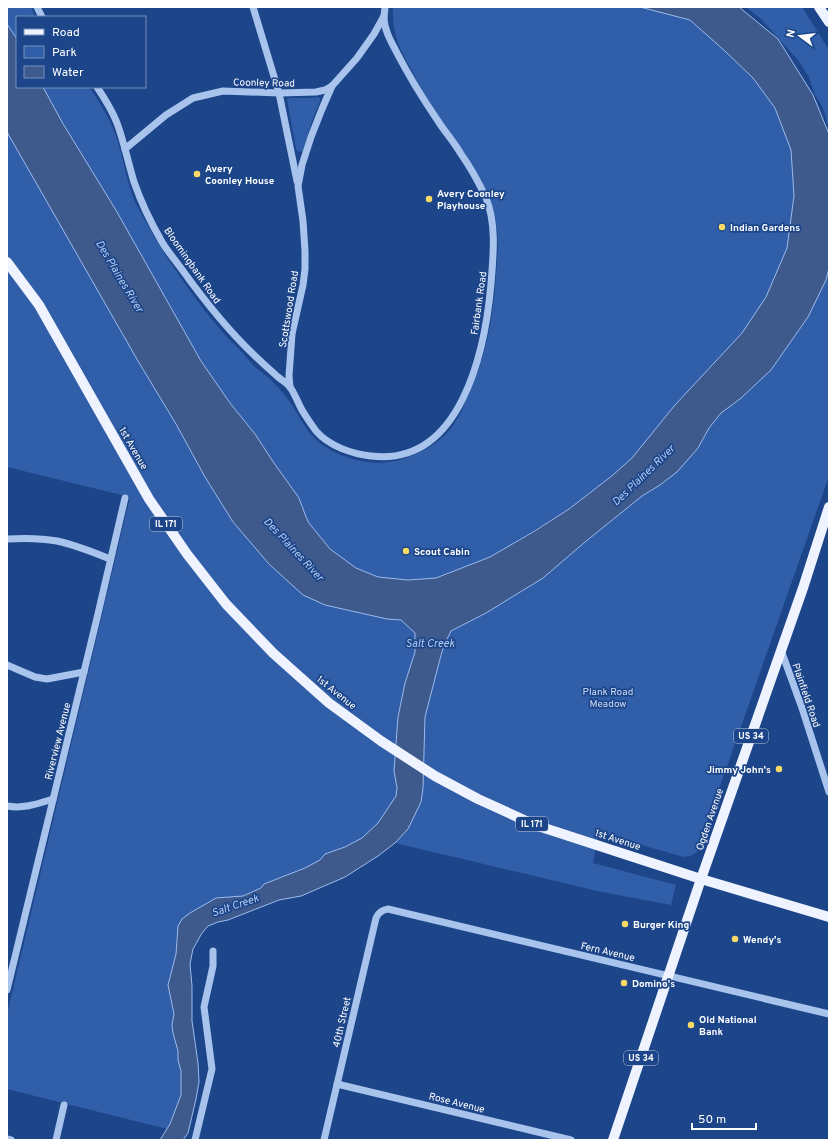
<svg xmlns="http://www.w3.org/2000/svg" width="836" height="1147" viewBox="0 0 836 1147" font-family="Overpass,sans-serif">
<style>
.green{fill:#315ea8}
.water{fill:#3e5a8d;stroke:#9cbcee}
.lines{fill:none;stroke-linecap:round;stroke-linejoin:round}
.minor{stroke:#a8c3ec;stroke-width:7}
.major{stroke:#eef3ff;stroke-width:10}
.poi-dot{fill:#fbda67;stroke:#1d468a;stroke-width:1.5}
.labels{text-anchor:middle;stroke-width:3.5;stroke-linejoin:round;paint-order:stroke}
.shield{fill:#1d468a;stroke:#bbc8dc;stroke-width:1}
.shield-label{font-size:9px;font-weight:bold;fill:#fff}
.street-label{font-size:10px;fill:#fff;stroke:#1d468a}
.poi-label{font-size:10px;font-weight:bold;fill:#fff;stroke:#1d468a;text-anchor:start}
.park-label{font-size:10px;fill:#cedef9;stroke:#1d468a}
.water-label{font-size:11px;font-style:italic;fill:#b4cdf3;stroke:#1d468a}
</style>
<rect width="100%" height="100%" fill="#1d468a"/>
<g class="green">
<path d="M7 7H31L35 17H17V39L7 24Z"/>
<path d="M393 7H640L690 20 726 52 753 78 775 108 791 150 794 196 787 248 766 297 742 333 675 405 632 458 613 475 569 509 490 557 436 578 408 580 378 577 356 568 330 549 309 523 306 517 299 498 274 463 255 434 230 403 201 361 117 212 62 122 43 87H89C101 104 112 122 118 142 124 162 127 183 135 202 144 220 155 238 166 256 184 283 203 310 225 335 229 340 235 344 239 349 244 354 248 360 253 365 258 370 264 374 269 378 274 383 279 388 283 393 298 410 305 434 324 446 342 458 368 465 389 462 411 459 437 446 451 428 459 418 463 407 468 396 486 357 493 318 496 276 497 260 499 244 497 229 490 178 453 140 427 98 421 89 417 80 412 71 399 48 392 34 393 7Z"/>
<path d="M746 7H802L829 50V123L827 124 826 117 822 106 815 95 809 77 798 60 761 19Z"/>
<path d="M317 97 320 98V101L312 121 303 151 300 152 297 151 296 149 287 99 290 98H311Z"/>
<path d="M7 131 138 361 176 424 205 477 233 522 269 564 303 595 325 605 387 619 401 620 415 633V652L405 683 398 717 394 771 398 788 396 796 378 823 362 838 345 847 326 854 320 860 305 868 264 884 261 888 243 896 216 898 182 919 177 932 176 954 169 978 172 1004 174 1014 172 1026 173 1033 178 1051 182 1082 181 1095 170 1124 167 1129 7 1089V1014L130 497 7 467Z"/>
<path d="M829 268V476L697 852 691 856 684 857 599 833 593 863 676 885 671 905 597 891 395 843 408 829 423 788 425 717 440 659 444 645 451 631 486 613 543 578 585 542 642 496 660 485 698 448 709 428 721 413 740 399 771 370 808 317 826 280Z"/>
</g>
<path class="water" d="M640 7H739L778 39 813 95 829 134V268L826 280 808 317 771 370 740 399 721 413 709 428 698 448 677 472 660 485 642 496 585 542 543 578 486 613 451 631 444 645 440 659 425 717 423 788 421 802 408 829 395 843 378 856 345 877 301 896 279 900 228 920 218 922 208 926 202 933 193 949 190 964 192 986V1021L198 1063 199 1082 196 1099 188 1133 183 1140H160L170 1124 181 1095V1071L178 1060V1051L173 1033 172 1025 174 1014 168 985 176 954 178 926 182 919 190 913 216 898 243 896 261 888 264 884 305 868 320 860 325 854 345 847 362 838 378 823 396 796 397 788 394 771 398 717 405 683 415 652V633L401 620 387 619 325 605 303 595 269 564 233 522 205 477 176 424 138 361 7 132V24L17 39V87H43L62 122 117 212 201 361 230 403 255 434 274 463 299 498 306 517 309 523 330 549 356 568 378 577 408 580 436 578 490 557 533 532 569 509 613 475 632 458 675 405 742 333 766 297 787 248 794 196 791 150 775 108 753 78 726 52 690 20Z"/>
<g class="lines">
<g class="minor">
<path d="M37 7 42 17"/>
<path d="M253 7 279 93 297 181"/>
<path d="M97 87C105 99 112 110 117 123 124 142 128 162 134 182 141 202 151 223 162 242 168 252 176 261 183 271 204 300 226 328 252 353 260 361 269 369 278 377 282 380 287 383 290 387 295 394 298 403 302 410 306 417 311 424 316 431 329 446 352 454 371 456 461 467 485 351 491 284 493 257 497 225 486 198 479 183 471 168 461 154 454 142 445 132 438 121 423 99 410 78 398 55 392 43 384 31 384 17 384 15 385 9 385 7"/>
<path d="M125 149 166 115 193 98 223 91 279 93 316 92 325 90 332 86 357 58 374 34 384 16"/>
<path d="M290 387 289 376 292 334 303 285 305 269V251L303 221 298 186 302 165 311 137 322 109 332 86"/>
<path d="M7 539C23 538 41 538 57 541 75 545 93 552 110 559"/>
<path d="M781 650 802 708 829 792"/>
<path d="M7 665 35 677 47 679 84 672"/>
<path d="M7 806C23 809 37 804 53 799"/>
<path d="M7 990 97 618 125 498"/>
<path d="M337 1084 571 1140"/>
<path d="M7 1139 11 1140"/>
<path d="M56 1140 64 1105"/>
<path d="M195 1140 212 1069 204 1007 213 966V951"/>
<path d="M324 1140 376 918C378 913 382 910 388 909L829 1014"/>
</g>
<g class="major">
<path d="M819 7 829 22"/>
<path d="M7 262 39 305 149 499 187 554 226 604 273 653 329 703 381 741 435 776 478 799 535 825 701 879 829 917"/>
<path d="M613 1140 701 879 803 588 829 507"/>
</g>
</g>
<g class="poi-dot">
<circle cx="197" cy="174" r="4"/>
<circle cx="429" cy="199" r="4"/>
<circle cx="722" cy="227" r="4"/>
<circle cx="406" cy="551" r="4"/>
<circle cx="779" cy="769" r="4"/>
<circle cx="625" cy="924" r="4"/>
<circle cx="735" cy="939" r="4"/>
<circle cx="624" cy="983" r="4"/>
<circle cx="691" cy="1025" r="4"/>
</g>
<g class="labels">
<g class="shield">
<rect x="150" y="517" width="32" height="14" rx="3"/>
<rect x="734" y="729" width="34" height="14" rx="3"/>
<rect x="516" y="817" width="32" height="14" rx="3"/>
<rect x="624" y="1051" width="34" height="14" rx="3"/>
</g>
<g class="shield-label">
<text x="166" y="527">IL 171</text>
<text x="751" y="739">US 34</text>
<text x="532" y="827">IL 171</text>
<text x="641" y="1061">US 34</text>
</g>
<g class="street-label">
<text transform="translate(264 82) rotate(1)" y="4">Coonley Road</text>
<text transform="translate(193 265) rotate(55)" y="4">Bloomingbank Road</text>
<text transform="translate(478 303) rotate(-82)" y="4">Fairbank Road</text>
<text transform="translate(288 309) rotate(-81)" y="4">Scottswood Road</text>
<text transform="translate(134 448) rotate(60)" y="4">1st Avenue</text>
<text transform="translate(337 692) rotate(39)" y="4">1st Avenue</text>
<text transform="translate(807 695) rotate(71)" y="4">Plainfield Road</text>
<text transform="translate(57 741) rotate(-76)" y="4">Riverview Avenue</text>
<text transform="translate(709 819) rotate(-71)" y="4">Ogden Avenue</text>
<text transform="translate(618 839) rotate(18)" y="4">1st Avenue</text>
<text transform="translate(608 951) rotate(13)" y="4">Fern Avenue</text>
<text transform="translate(341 1022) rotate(-77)" y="4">40th Street</text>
<text transform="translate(457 1102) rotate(14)" y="4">Rose Avenue</text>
</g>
<g class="poi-label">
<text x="205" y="172">Avery<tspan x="205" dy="12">Coonley House</tspan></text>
<text x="437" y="197">Avery Coonley<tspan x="437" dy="12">Playhouse</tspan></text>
<text x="730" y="231">Indian Gardens</text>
<text x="414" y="555">Scout Cabin</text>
<text x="771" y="773" text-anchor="end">Jimmy John's</text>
<text x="633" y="928">Burger King</text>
<text x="743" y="943">Wendy's</text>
<text x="632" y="987">Domino's</text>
<text x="699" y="1023">Old National<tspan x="699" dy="12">Bank</tspan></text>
</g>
<g class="park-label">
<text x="608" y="695">Plank Road<tspan x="608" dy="12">Meadow</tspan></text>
</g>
<g class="water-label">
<text transform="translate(120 276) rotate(59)" y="4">Des Plaines River</text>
<text transform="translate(643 475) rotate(-44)" y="4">Des Plaines River</text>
<text transform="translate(294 549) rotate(47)" y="4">Des Plaines River</text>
<text x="430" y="647">Salt Creek</text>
<text transform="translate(235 905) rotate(-19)" y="4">Salt Creek</text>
</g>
</g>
<rect width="836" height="1147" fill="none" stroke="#ffffff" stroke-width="16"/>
<rect x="16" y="16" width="130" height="72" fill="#1d468a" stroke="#7790b9"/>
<rect x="24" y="29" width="20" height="6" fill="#eef3ff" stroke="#7790b9"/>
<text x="52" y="36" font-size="12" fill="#ffffff">Road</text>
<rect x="24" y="46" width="20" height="12" fill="#315ea8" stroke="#7790b9"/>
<text x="52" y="56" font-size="12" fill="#ffffff">Park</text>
<rect x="24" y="66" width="20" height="12" fill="#3e5a8d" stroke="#7790b9"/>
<text x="52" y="76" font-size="12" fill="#ffffff">Water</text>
<g transform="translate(800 36) rotate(285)" stroke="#1d468a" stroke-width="3" paint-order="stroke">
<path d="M0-3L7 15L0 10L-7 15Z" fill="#ffffff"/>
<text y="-6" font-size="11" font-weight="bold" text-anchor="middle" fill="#ffffff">N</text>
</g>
<path d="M692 1123v6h64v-6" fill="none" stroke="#ffffff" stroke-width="2"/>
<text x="698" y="1123" font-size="12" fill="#ffffff" stroke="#1d468a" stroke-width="3" paint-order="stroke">50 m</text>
</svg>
